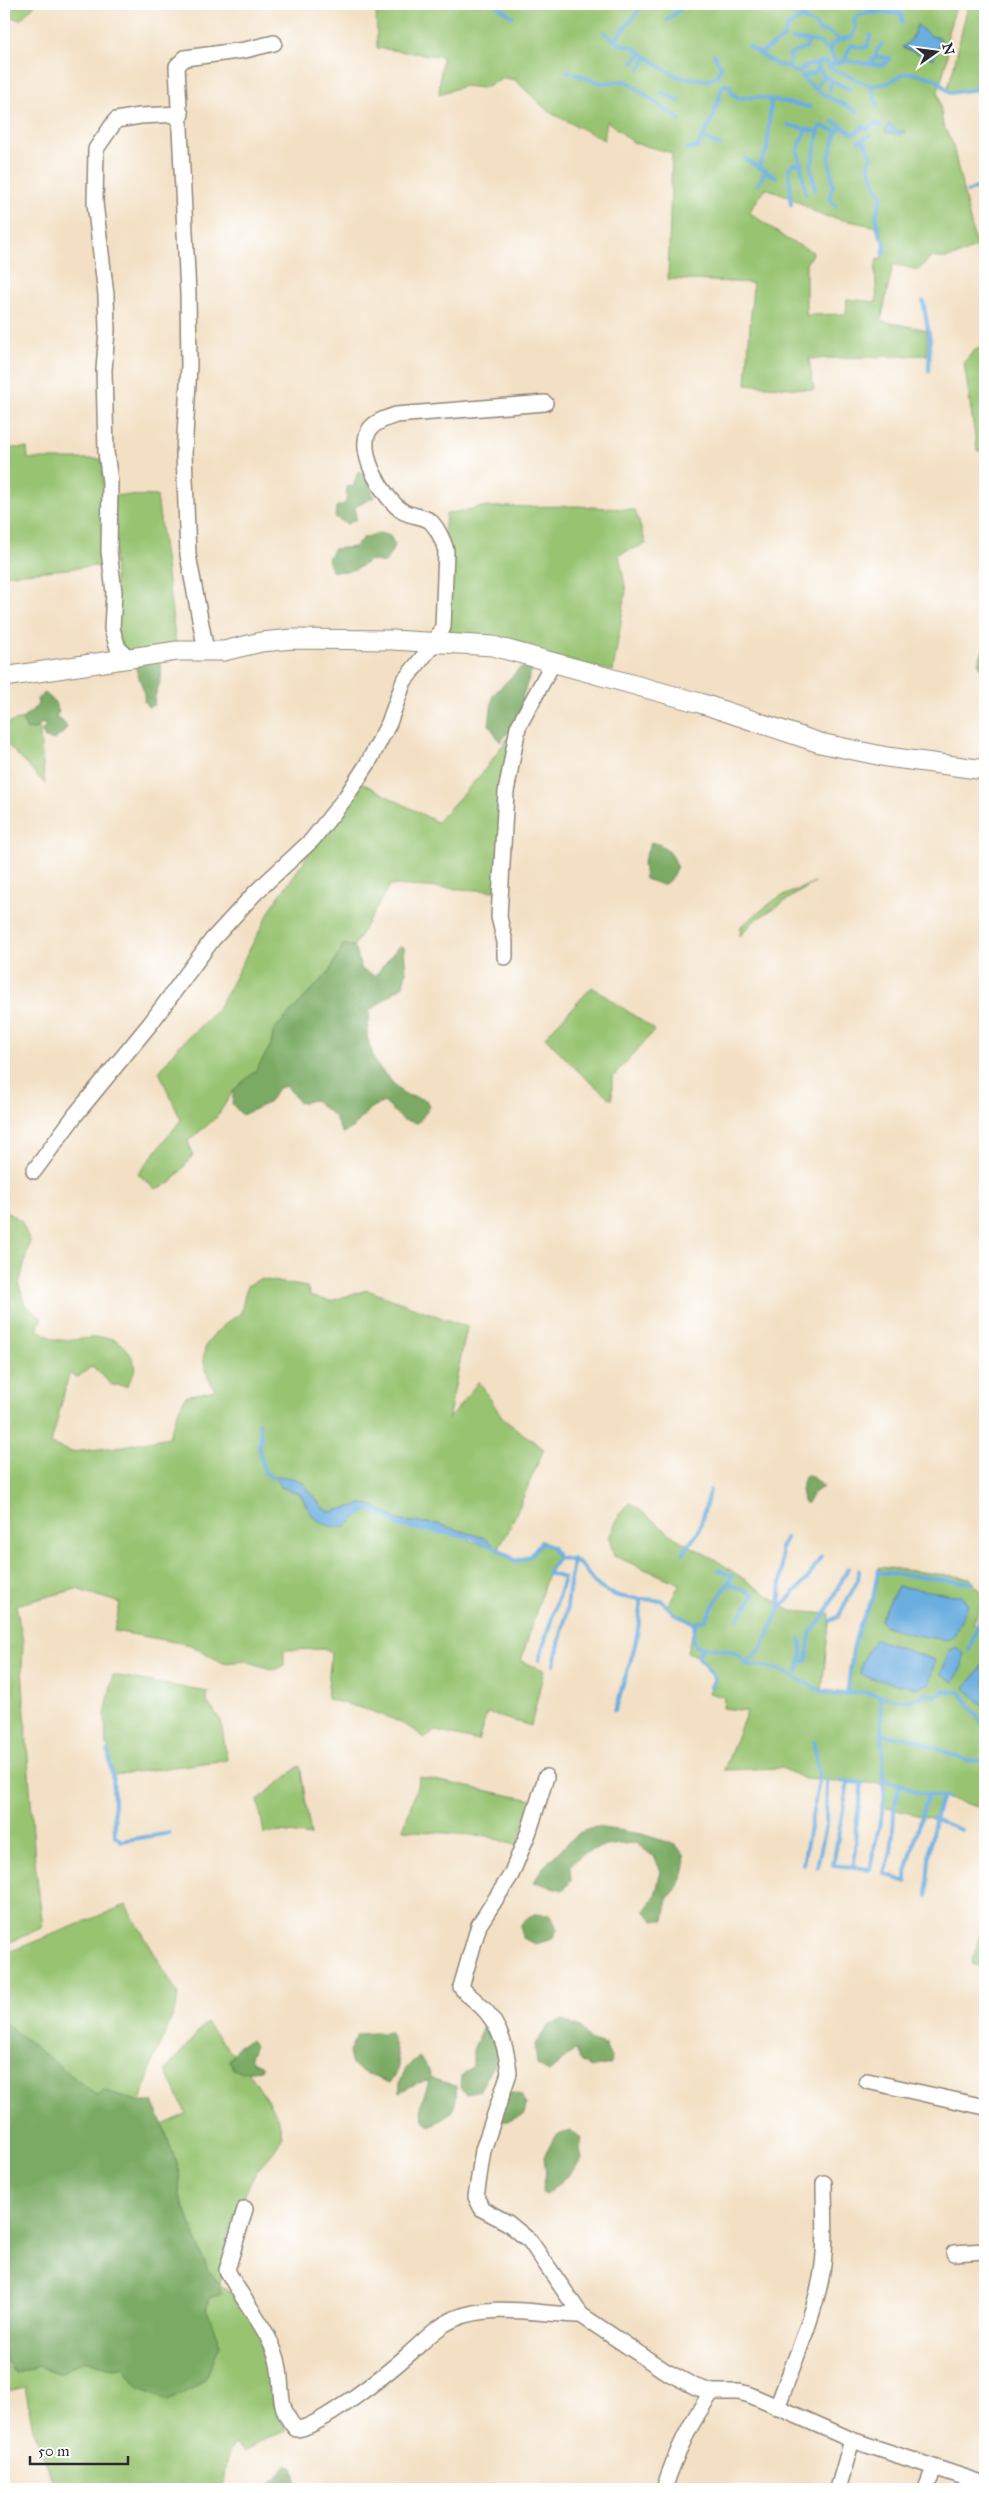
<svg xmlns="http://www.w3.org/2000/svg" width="989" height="2493" viewBox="0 0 989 2493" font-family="'IM FELL Great Primer',serif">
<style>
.green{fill:#98c472;stroke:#62784e;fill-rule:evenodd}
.forest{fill:#7aaa64;stroke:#526a48}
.water{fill:#6baddf;stroke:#4b6c85}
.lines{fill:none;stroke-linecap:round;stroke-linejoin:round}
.stream{stroke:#6baddf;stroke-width:4}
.minor-casing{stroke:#8f8678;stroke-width:18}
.tertiary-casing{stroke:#8f8678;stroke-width:21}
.minor{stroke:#fff;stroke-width:15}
.tertiary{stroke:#fff;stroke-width:19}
</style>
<rect width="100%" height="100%" fill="#fff"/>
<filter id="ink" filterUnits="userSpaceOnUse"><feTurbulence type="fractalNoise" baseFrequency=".02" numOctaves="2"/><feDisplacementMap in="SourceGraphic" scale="10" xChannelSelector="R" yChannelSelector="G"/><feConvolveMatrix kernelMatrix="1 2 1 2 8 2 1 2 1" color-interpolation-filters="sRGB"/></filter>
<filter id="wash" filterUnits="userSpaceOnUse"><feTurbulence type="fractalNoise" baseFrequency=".0096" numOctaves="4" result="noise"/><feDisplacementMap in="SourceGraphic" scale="20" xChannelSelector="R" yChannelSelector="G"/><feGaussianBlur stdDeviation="1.12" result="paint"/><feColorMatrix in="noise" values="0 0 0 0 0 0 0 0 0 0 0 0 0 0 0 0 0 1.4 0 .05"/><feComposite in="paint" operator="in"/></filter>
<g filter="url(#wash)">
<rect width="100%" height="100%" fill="#f3e0c4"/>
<g class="green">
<path d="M4 4H36L20 20 4 15Z"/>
<path d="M376 4H957L948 32 947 60 938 91 943 125 952 142 976 246C961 255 949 261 932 257L918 270 893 264 881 321 927 330V355L809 359 814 390 746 384 753 283 668 279 672 153 634 143 607 121 604 140 549 112 515 80 505 78 482 88 464 86 439 94 442 57 377 48ZM917 26 931 36 941 38 934 59 902 48 911 40ZM766 188 790 197 820 215 878 227 885 244 881 260 877 259 875 272 877 302 847 299 846 314 806 315V264L813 252 788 240 749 212Z"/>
<path d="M969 4H985V88L950 93 947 90C957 61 960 32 969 4Z"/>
<path d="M985 345V451H977L964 362 974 351Z"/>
<path d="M4 448H27L28 459H102L107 565 4 575V537L9 535 4 493Z"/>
<path d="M113 495 157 496 176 644 131 653 123 648 116 628Z"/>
<path d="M578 506 635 510 646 544 619 554 626 591 613 671 452 635 446 630 444 537 446 514 483 507Z"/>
<path d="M22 719 27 730 39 727 45 784 4 741V724Z"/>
<path d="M513 731 496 891 390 885 354 946 343 945 330 971 274 1030 271 1045 256 1070 234 1090 216 1118 188 1141 193 1155 171 1183 155 1189 138 1174 181 1120 159 1072 177 1048 218 1009 273 905 360 782 437 822 483 772Z"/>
<path d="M815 882 754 921 740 936 741 926 776 899Z"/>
<path d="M592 987 655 1030 612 1078V1100L581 1074 545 1037Z"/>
<path d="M4 1210 21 1221 30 1241 19 1285 25 1305 42 1318 37 1329C43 1332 51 1339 58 1340 94 1342 121 1322 136 1368L127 1386 112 1385 92 1366 78 1377 69 1374 51 1444 72 1452 118 1447 169 1437 176 1415 186 1396 215 1390C191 1349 208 1336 241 1313L247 1286 260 1279 307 1287 310 1296 330 1301 367 1290 467 1327 448 1420 479 1381 503 1419 544 1449 508 1532 498 1549 516 1561 529 1557 541 1542 552 1547 558 1558 548 1573 521 1661 544 1670 531 1726 487 1713 478 1741 436 1731 425 1738C397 1716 362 1708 327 1699L331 1652 326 1649 284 1650V1665L274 1670 246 1661 223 1663 191 1645 114 1631 120 1603 76 1589 16 1605 23 1641 22 1669 35 1862 43 1927 4 1945ZM302 1481 322 1507 330 1512 363 1504 374 1506 400 1521 437 1524 485 1538 497 1548 470 1541V1537L399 1526 386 1516 372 1509 356 1515 314 1518 300 1494Z"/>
<path d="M631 1503 674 1537 716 1560 791 1611 830 1614 822 1690 848 1693 853 1649 859 1627 873 1598 879 1567 970 1578 984 1598 973 1624 985 1632V1664L965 1688 985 1707V1809L942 1797 934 1819 883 1807V1784L804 1779 782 1768 724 1770 747 1711 723 1708 724 1697 709 1693 715 1678 698 1656 687 1652 695 1623 675 1615 667 1606 680 1584 614 1556 609 1538 621 1511ZM898 1586 936 1593 925 1637 885 1626 880 1620ZM875 1639 935 1660 917 1688 883 1680 869 1679Z"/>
<path d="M113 1675 208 1692 207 1702 221 1721 227 1760 113 1775 109 1747 106 1745 105 1714Z"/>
<path d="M300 1765 311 1836 281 1832 264 1834 258 1800C272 1787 287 1778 300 1765Z"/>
<path d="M420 1777 532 1800 517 1846 487 1836 403 1830Z"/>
<path d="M126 1905 178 1994 176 2008 153 2061 141 2102 105 2091 96 2095 4 2035V1954Z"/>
<path d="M985 1919V1968L971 1964Z"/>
<path d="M206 2023 248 2071 278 2117 282 2136 275 2150 256 2172 238 2208 228 2234 220 2284 234 2295 258 2326 272 2367V2399L287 2431 261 2440 244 2452 235 2444C225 2455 224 2470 224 2484L203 2489H44L55 2487 33 2429 25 2387 4 2392V2359L15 2374 37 2366 59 2373 85 2360 112 2368 123 2367 139 2389 220 2345C209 2316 199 2310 220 2284L207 2269 179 2193 180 2175 163 2125 186 2114 166 2070Z"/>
</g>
<g class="forest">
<path d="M358 471 366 474 374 497 355 507 356 519 347 524 335 517 336 507 346 503 347 486 353 487Z"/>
<path d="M379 533 390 536 395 545 385 563 369 560C359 570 346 573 332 571L328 559 333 549 355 547 363 538Z"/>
<path d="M984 648H985V674L978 663Z"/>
<path d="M158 660C168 675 154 689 154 705L148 707 144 701C146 689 136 676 135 662Z"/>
<path d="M520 668 532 669 522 698 525 705 514 725 500 742 489 724 493 695Z"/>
<path d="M45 693 54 701 59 712 55 717 63 722 67 727 63 733 54 740 45 738 41 731 46 727 43 723 35 729 27 730 22 719 38 705 37 699Z"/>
<path d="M651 842C665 845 672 852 677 866L671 879 663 885 645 879 643 863Z"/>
<path d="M343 945 354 946 362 970 375 976 399 946 404 947 406 972 403 986 370 1010 367 1036 375 1063 403 1094 426 1100 430 1107 418 1123 403 1120 384 1102 369 1109 353 1128 342 1133 334 1116 314 1100 299 1103 287 1086 278 1088 268 1103 242 1115 232 1104 234 1090 256 1070 271 1045 274 1030 330 971Z"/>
<path d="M810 1475 823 1487 813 1493 807 1504 803 1501 801 1489 805 1476Z"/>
<path d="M596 1827 642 1834 676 1845 684 1854 685 1866 679 1886 668 1898 664 1920H653L644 1911 655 1896 661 1871 654 1857 636 1843C610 1845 588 1845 570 1866L571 1881 563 1890 534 1882 543 1867 578 1833Z"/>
<path d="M534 1914 549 1915 558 1928 552 1939 536 1944 522 1938 521 1924Z"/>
<path d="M563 2020 582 2029 589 2040 605 2045 611 2058 610 2064 591 2068 580 2061 576 2049 549 2072 537 2065 535 2044 550 2024Z"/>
<path d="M4 2022 96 2095 105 2091 141 2102H152L163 2125 180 2175 179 2193 207 2269 220 2284 222 2294 209 2298 207 2310 220 2345 206 2378 195 2387 168 2401 139 2389 123 2367 112 2368 85 2360 59 2373 37 2366 15 2374 11 2366 4 2359Z"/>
<path d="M492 2027 502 2059 495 2064 479 2091 467 2094 460 2088 461 2076 473 2066V2050L482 2029Z"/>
<path d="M390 2032C396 2052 405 2064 390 2083L367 2074 352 2065 349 2052 357 2034Z"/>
<path d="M251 2041 255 2046 250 2057 252 2061 261 2065V2070L241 2072 233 2069 229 2061 238 2046Z"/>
<path d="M419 2057 428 2068 431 2078 456 2086C458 2111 450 2116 429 2126 414 2108 424 2100 429 2081L417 2083 400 2092C398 2078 407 2064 419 2057Z"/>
<path d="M509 2092 521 2095 526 2105 524 2114 509 2121H495Z"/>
<path d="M570 2131 582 2138 580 2150 582 2159 571 2173 546 2195 542 2193 546 2173 544 2157 555 2136Z"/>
<path d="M287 2465 293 2467 298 2489H272L271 2484Z"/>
</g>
<g class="water">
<path d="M917 25 931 36 941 38 934 59 902 47 911 40Z"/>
<path d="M889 123 897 131H905L900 135 885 132Z"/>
<path d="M273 1476C319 1477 300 1495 330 1512L363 1504 374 1506 400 1521 437 1524 485 1538 498 1549 470 1537 399 1526 386 1516 372 1509C357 1515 360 1515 349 1524 340 1531 322 1525 315 1518 309 1513 305 1501 300 1494L281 1487Z"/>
<path d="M898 1586 961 1596 968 1605 954 1636 948 1640C931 1638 890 1633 880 1620Z"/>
<path d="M875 1639 935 1660 929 1684C926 1685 921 1687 918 1687 910 1688 867 1678 860 1674L862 1662Z"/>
<path d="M957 1647 964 1654 962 1666 954 1682 941 1674 950 1650Z"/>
<path d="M984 1663 985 1664V1707L965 1688Z"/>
</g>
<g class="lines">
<g class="stream">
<path d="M495 4 512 16"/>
<path d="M874 6 884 7 887 4"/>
<path d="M869 13H898L902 15V23"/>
<path d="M898 13 902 5 900 4"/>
<path d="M801 18 814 24 820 31 829 32 840 40 851 37 856 28 854 19 859 15 869 13 876 4"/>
<path d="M667 20 683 7 694 4"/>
<path d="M604 32 618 43 635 48 664 69 679 77 708 80 717 76 721 67 714 54"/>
<path d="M791 39 819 42 831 53"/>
<path d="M614 41 641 8"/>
<path d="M748 46 777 65 788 66 792 71 799 72 804 67 825 61 830 68 871 86 888 83 903 74 913 73 936 79 950 93 985 88"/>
<path d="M759 54 784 38 786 28 816 7 836 4"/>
<path d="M876 57 877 50 882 44"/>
<path d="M844 61 851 45 862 48 868 46 870 35"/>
<path d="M633 63 641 53"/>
<path d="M817 63C819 78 837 83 850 89"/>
<path d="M836 63 831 53V45L840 40"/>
<path d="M788 66 791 61 789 55 806 48 808 41"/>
<path d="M828 66 844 61 883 65 890 58 876 57 869 64"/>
<path d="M640 69 647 58"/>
<path d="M567 71 601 83 626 81 680 120"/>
<path d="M802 76C816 95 838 99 857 112"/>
<path d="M802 76 814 73 818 69"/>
<path d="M871 86 878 106"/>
<path d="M816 88 824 75"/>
<path d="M830 89 831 80"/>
<path d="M661 92 679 101"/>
<path d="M833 121 854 134 863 127 869 128 876 123 881 126"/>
<path d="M788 125 806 129"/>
<path d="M704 138 720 146"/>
<path d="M859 141 871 135"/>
<path d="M864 141 872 157 868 162 875 185 882 196 876 215 879 233 885 244 883 254"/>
<path d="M687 149 697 148 714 115 723 84 730 86 731 92 738 98 757 97 810 107"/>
<path d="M745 159 776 177"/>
<path d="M759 166 767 149 771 100"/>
<path d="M758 185 766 170"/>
<path d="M815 190 811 167 820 126 837 131"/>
<path d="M967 192 985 184"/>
<path d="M806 194 798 149 806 129 819 132"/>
<path d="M791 205 789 168 794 164 802 163"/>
<path d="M836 206 832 203 830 194 833 187 829 157 837 131 843 126"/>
<path d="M923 301 930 340 929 371"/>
<path d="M259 1423 261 1434 259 1449 265 1473 275 1478"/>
<path d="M353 1516 372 1509 386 1516 399 1526 470 1537 498 1549 516 1561 529 1557 541 1542 552 1547 558 1558C592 1561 582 1577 604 1590 621 1600 642 1599 661 1600L675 1615 695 1623 693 1639 695 1646C713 1650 737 1646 746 1664 757 1666 770 1666 780 1670 798 1676 813 1691 832 1694 841 1696 849 1692 858 1692 881 1692 904 1709 925 1694L936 1696 944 1691 960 1692 985 1727"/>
<path d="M683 1553 699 1531 710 1490"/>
<path d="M728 1583 754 1595 738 1619"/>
<path d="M779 1609 782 1567 781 1548 786 1538"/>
<path d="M830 1621 838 1617 858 1580 859 1570"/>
<path d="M695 1623 706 1620C713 1603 724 1592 732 1576L719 1570"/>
<path d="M703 1647 698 1656 715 1678 711 1687"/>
<path d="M969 1650 985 1606"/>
<path d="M539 1660 564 1578 548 1573 558 1558"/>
<path d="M800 1662 802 1653 800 1639"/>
<path d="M554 1664 566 1615 573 1559"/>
<path d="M746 1664 763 1646 779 1609 808 1578 821 1557"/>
<path d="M797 1672 800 1662 807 1660 810 1633 823 1618 848 1568"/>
<path d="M847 1694 853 1649 859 1627 873 1598 878 1572 973 1583"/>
<path d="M880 1696 884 1781 904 1785 915 1792 947 1798"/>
<path d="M615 1710C620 1701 620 1693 623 1684 633 1655 641 1629 640 1599"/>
<path d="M883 1735 913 1739 965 1760 985 1761"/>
<path d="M108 1750 113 1781 115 1836 121 1841 170 1833"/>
<path d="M839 1781 862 1783 856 1826 854 1868"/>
<path d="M848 1782 833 1865 870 1869 883 1807 884 1781"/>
<path d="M900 1784C898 1793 894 1802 894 1811 893 1830 893 1857 884 1873L906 1882V1872L928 1794"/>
<path d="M934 1819 961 1830"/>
<path d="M803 1864 819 1780 814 1742"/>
<path d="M817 1867 826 1826 827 1780"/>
<path d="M927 1896C928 1861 930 1830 942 1797"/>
</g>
</g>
</g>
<g filter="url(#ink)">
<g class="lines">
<defs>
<g id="minor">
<path d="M206 651 188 555 184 453 189 366 188 294 177 66 185 58 245 50 274 43"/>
<path d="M129 658 118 648 112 629 114 592 109 551 110 482 106 452 104 370 107 330 106 295 95 203 96 149 116 120 140 116 181 114"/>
<path d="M505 957V942L499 917 506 792 518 727 554 661"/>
<path d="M34 1171 76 1114 150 1024 212 940 255 893 312 840 346 797 368 763 389 723 404 681 435 642 443 627 446 551C444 542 437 527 430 521 423 516 412 516 404 512 384 500 355 451 370 429 376 421 387 418 396 415L545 403"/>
<path d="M546 1777 529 1831 511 1875 479 1925 461 1987C467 1995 473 1998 480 2005 499 2023 507 2048 509 2073L483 2150 476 2197 482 2209 508 2223 530 2241 581 2315 665 2371 696 2387 712 2392H739L750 2395 852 2440 985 2484"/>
<path d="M867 2081 985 2107"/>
<path d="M245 2209 227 2270C242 2300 265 2324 276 2356 285 2383 274 2405 296 2429 318 2429 390 2371 409 2354 424 2341 436 2327 454 2319 495 2302 539 2315 581 2315"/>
<path d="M954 2253 985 2251"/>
<path d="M777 2408C792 2366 812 2322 821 2278 827 2247 824 2214 824 2183"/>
<path d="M664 2489C675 2455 691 2421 712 2392"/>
<path d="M838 2489 852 2440"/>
<path d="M926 2489 934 2468"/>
</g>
<path id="tertiary" d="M4 677 177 651H224L261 642 293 639 392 640 493 646 700 703 820 743 887 757 985 770"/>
</defs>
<use href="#minor" class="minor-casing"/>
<use href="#tertiary" class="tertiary-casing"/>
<use href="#minor" class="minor"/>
<use href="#tertiary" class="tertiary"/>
</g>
</g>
<rect width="989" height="2493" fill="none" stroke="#fff" stroke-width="20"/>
<g transform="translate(936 52) rotate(76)" stroke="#ffffff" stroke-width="4" paint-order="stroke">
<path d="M0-4L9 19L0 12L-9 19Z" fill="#2b2b2b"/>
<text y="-8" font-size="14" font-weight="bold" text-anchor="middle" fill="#2b2b2b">N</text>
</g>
<path d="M30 2456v8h98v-8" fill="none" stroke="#2b2b2b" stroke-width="2.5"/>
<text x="38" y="2456" font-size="15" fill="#2b2b2b" stroke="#ffffff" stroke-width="4" paint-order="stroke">50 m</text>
</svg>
